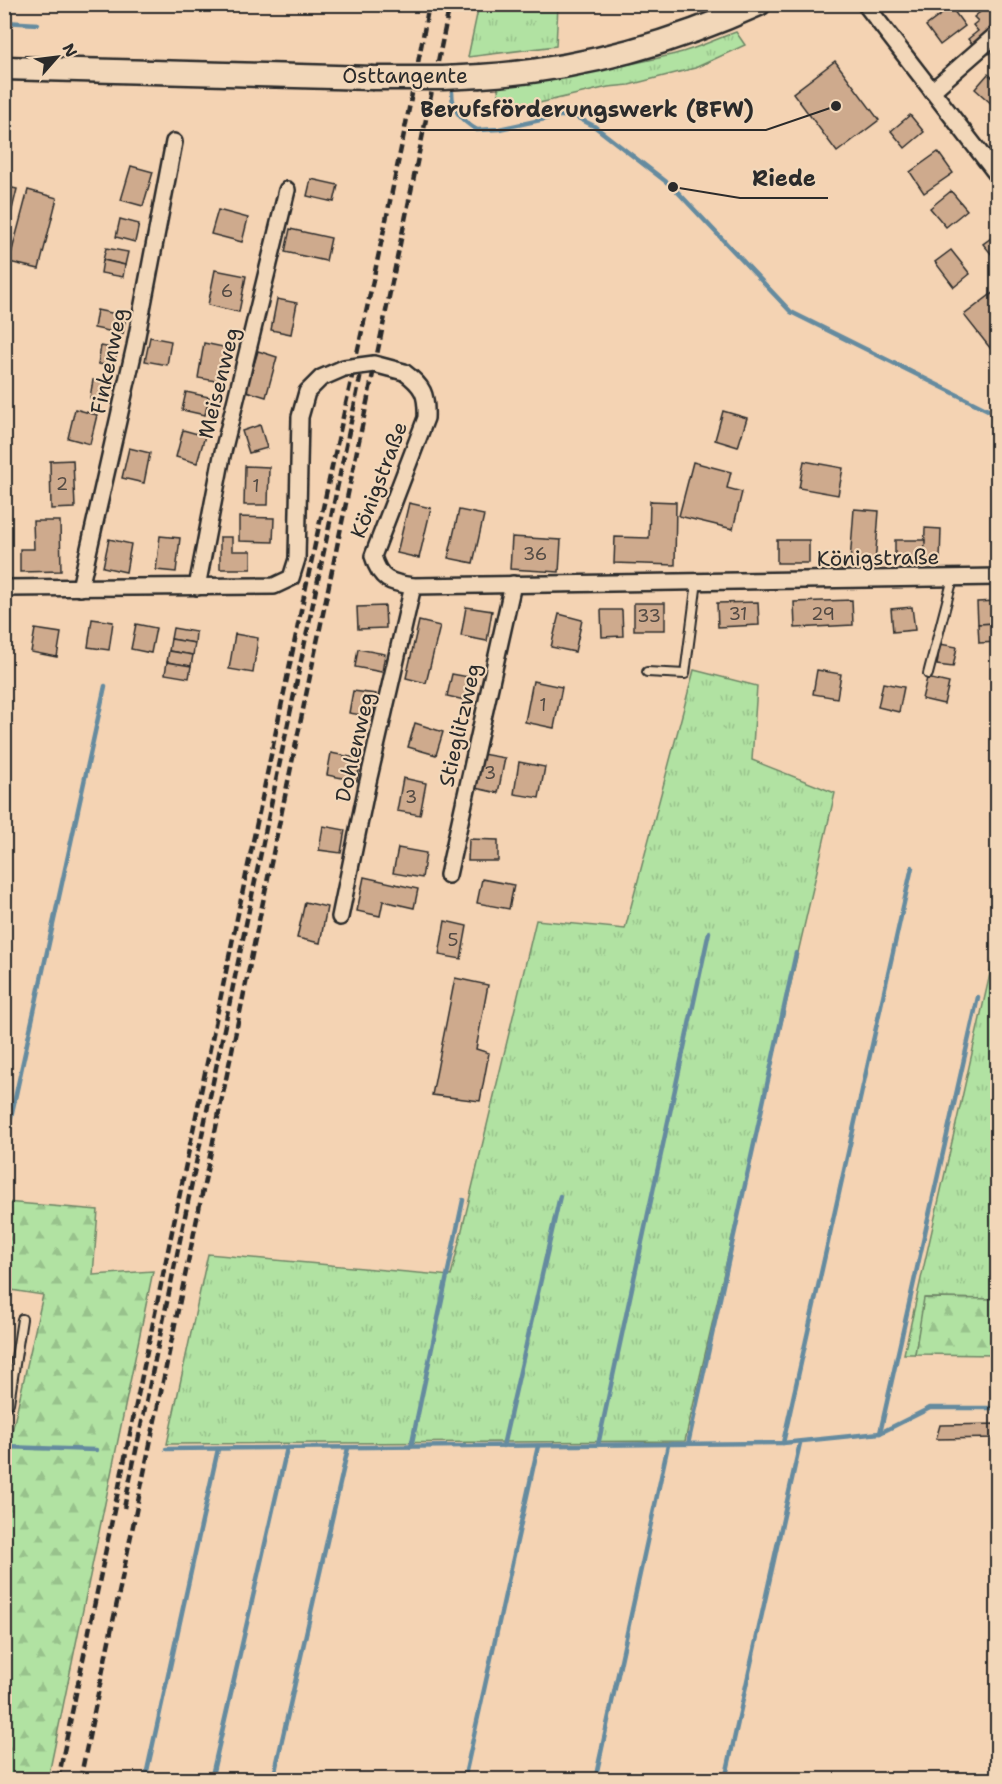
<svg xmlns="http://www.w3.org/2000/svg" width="1002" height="1784" viewBox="0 0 1002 1784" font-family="'Shantell Sans',sans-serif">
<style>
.grass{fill:url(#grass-tufts);stroke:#6e8666;stroke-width:1.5}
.forest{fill:url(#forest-firs);stroke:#6e8666;stroke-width:1.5}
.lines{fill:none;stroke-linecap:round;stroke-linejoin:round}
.stream{stroke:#658b9f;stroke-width:4.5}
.building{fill:#ceaa8d;stroke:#2b2b2b;stroke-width:1.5}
.lane-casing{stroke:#2b2b2b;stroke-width:12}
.street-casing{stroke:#2b2b2b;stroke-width:20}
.secondary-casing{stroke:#2b2b2b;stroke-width:27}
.lane{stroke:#f2d7b9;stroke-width:8}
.street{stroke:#f2d7b9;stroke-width:15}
.secondary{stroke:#f2d7b9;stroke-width:22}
.rail{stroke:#2b2b2b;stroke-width:4.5;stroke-dasharray:9 4.5;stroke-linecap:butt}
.street-bridge-casing{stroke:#2b2b2b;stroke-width:20;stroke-linecap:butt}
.secondary-bridge-casing{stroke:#2b2b2b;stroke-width:27;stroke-linecap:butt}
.street-bridge{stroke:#f2d7b9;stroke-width:15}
.secondary-bridge{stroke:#f2d7b9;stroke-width:22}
.labels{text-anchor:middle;stroke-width:4.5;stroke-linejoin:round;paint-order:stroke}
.number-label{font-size:18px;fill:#544b44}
.street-label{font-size:21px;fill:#2b2b2b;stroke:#f2d7b9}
.leader{fill:none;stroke:#2b2b2b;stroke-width:2}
.callout-dot{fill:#2b2b2b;stroke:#f2d7b9;stroke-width:2}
.callout-label{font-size:22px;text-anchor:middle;font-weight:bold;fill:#2b2b2b;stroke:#f2d7b9;stroke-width:4.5;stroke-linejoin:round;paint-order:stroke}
</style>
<defs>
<pattern id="grass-tufts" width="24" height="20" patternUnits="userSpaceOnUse" patternTransform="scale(1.5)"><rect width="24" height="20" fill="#b1e2a2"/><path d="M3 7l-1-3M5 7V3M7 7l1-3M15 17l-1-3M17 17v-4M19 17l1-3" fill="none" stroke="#98c28c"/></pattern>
<pattern id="forest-firs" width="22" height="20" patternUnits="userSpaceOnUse" patternTransform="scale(1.5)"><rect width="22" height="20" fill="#b1e2a2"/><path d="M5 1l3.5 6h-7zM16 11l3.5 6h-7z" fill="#98c28c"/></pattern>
</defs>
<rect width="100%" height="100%" fill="#f4d3b3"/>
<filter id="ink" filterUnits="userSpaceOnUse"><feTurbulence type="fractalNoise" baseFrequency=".0167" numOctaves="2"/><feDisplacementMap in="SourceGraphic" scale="12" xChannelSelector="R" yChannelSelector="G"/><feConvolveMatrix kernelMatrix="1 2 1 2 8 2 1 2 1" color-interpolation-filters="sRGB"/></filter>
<g filter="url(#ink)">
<g class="grass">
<path d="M479 5H558L556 46 468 57Z"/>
<path d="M736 32 745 45 695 68 629 85 608 87 535 104 500 105 497 81C557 76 617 69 675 54 696 49 716 39 736 32Z"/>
<path d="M694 670 757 686 752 760 835 793 685 1441 167 1444 208 1254 451 1276 536 920 625 929Z"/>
<path d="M997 943V1299L925 1298 915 1354H904Z"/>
</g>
<g class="forest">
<path d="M5 1202 98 1210 93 1275 153 1271 48 1779H5V1445H9L43 1295 5 1289Z"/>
<path d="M924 1298 997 1299V1355L915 1354Z"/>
</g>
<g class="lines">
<g class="stream">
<path d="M4 22 38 24"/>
<path d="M452 92C452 111 462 121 477 130L499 129 559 116H574L594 126 673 187 791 312 998 415"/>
<path d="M4 1149 105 686"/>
<path d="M880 1433 978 997"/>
<path d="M783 1443 912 867"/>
<path d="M688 1444 796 953"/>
<path d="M598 1445 709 932"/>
<path d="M503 1446 560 1196"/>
<path d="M4 1447 96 1450"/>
<path d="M411 1447 463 1200"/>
<path d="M166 1449 783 1443 880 1433 930 1408H998"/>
<path d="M145 1780 218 1449"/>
<path d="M211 1780 287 1448"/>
<path d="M273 1780 348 1448"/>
<path d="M464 1780 538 1446"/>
<path d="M595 1780 668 1445"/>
<path d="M725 1780 800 1443"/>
</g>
</g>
<g class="building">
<path d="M990 4H998V26L973 45 968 39 978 31 973 25 978 21 974 17Z"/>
<path d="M951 7 965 26 940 45 926 26Z"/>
<path d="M835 61 879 120 837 152 793 93Z"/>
<path d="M988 74 998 82V104L995 107 975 89Z"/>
<path d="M910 115 924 132 905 148 891 131Z"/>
<path d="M938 152 953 173 924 193 910 172Z"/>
<path d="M131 166 153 172 143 206 121 200Z"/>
<path d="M311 179 338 185 334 202 307 196Z"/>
<path d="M4 186 17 189 10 218 4 217Z"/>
<path d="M28 190 57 198 39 269 9 262Z"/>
<path d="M951 191 967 210 946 227 930 208Z"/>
<path d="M218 210 248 218 242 242 211 234Z"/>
<path d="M120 219 139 224 135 242 116 237Z"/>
<path d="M290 229 331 238 326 261 285 252Z"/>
<path d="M998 233V262L983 244Z"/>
<path d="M106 248 128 252 125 265 103 260Z"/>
<path d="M951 250 970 274 954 287 935 262Z"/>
<path d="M103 260 125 265 123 277 101 273Z"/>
<path d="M215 270 246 276 239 312 208 305Z"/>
<path d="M994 292 998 297V358L964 315Z"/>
<path d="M277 299 297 303 291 334 271 330Z"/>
<path d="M97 310 126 316 123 334 94 328Z"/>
<path d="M150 337 171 341 167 365 145 361Z"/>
<path d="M204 343 228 348 222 382 198 378Z"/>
<path d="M101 346 117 349 114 366 98 364Z"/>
<path d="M258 351 277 357 266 397 246 391Z"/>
<path d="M93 380 109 383 105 401 90 398Z"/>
<path d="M186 392 209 397 205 415 182 410Z"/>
<path d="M75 409 97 415 90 444 68 438Z"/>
<path d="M723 411 747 418 738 447 715 440Z"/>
<path d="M260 425 267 448 249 453 242 431Z"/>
<path d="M183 430 205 436 197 463 176 457Z"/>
<path d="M129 448 150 453 144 483 122 478Z"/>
<path d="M73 460 75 508 51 509 50 461Z"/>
<path d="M804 461 843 468 838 495 799 488Z"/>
<path d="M693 462 731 472 727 488 742 492 733 529 679 516Z"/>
<path d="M245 466 269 467 268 505H244Z"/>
<path d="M650 501 676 502 675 565 614 563 615 537 649 538Z"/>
<path d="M409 503 431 508 419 558 397 553Z"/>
<path d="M854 509 879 511 875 564 850 562Z"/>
<path d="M459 510 484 515 473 563 448 558Z"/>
<path d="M239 517 274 518 273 542 239 541Z"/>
<path d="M33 521H60L61 571 20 572V549H34Z"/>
<path d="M925 528 941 529 940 560H924Z"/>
<path d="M160 536 180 538 176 572 156 570Z"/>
<rect x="994" y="536" width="4" height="26"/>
<path d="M220 537H232V551H251V569H220Z"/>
<path d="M512 537 561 540 559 572 510 569Z"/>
<path d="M109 539 131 544 126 572 103 567Z"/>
<rect x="777" y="540" width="32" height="23"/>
<path d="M895 540H925L924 560H895Z"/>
<path d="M852 600 853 625 795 628 794 602Z"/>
<path d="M997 601 998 623 978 624 977 602Z"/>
<path d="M758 602 759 625 718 627 717 603Z"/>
<rect x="634" y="603" width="31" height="27"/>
<path d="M385 606 386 628 358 629 357 607Z"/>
<path d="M466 607 492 611 487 641 461 636Z"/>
<path d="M912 607 915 630 893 632 891 609Z"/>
<path d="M601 610H622L623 636 602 637Z"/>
<path d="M559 614 582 620 575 652 551 647Z"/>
<path d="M92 619 113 622 109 650 88 647Z"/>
<path d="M419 621 440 626 426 683 406 678Z"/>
<path d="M998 623V642L979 643 978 624Z"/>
<path d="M136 624 156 628 151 653 131 649Z"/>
<path d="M173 628 196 632 195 643 171 639Z"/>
<path d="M35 629 61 633 57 657 31 652Z"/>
<path d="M235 634 258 638 253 673 229 669Z"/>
<path d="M171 639 195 643 193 655 169 651Z"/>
<path d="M940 644 957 647 953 667 937 665Z"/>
<path d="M358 649 385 654 382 672 355 667Z"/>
<path d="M169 651 193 655 191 666 167 662Z"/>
<path d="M167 662 191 666 189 678 165 674Z"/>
<path d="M817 670 841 674 837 698 813 694Z"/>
<path d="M452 674 474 678 469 701 447 696Z"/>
<path d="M927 678 949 683 944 704 922 699Z"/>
<path d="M533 681 562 687 554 728 525 722Z"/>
<path d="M883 683 904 687 899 712 878 707Z"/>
<path d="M353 691 376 694 373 717 349 713Z"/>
<path d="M415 723 443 732 436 755 408 747Z"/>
<path d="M331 753 361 759 357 781 327 775Z"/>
<path d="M482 754 505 758 498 793 475 788Z"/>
<path d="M519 762 545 767 539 798 514 794Z"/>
<path d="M403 778 426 783 420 815 397 811Z"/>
<path d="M323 826 345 830 341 853 319 850Z"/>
<path d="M469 839 498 840V861H468Z"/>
<path d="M398 848 426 853 422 878 393 873Z"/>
<path d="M364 877 418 889 414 908 383 901 380 916 357 911Z"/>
<path d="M482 879 514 885 509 909 477 903Z"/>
<path d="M305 902 327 907 320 943 297 938Z"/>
<path d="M445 921 467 926 461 959 439 955Z"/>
<path d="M455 978 488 985 476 1049 489 1053 480 1101 432 1095Z"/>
<path d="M998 1424V1438L936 1439 940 1425Z"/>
</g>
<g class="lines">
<defs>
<g id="lane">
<path d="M647 672 685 674 697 581"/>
<path d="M928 674 953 578"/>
<path d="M4 1409 9 1403 22 1319"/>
</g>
<g id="street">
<path d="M865 4 998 176"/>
<path d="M932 91 998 33"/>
<path d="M404 372C423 386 427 394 426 418L373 556C380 580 390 583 413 586L998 577"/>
<path d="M197 587 222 456 287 190"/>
<path d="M4 588 274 586 291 578 297 559 300 417 307 392 321 378 344 368"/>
<path d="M80 588 135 346 174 142"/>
<path d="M448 875 513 584"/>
<path d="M340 917 367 786 413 586"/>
</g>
<g id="secondary">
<path d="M4 68 371 78"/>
<path d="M481 76C578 70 671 44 759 4"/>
</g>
</defs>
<use href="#lane" class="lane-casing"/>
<use href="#street" class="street-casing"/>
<use href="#secondary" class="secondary-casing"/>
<use href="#lane" class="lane"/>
<use href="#street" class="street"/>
<use href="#secondary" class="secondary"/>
<g class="rail">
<path d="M124 1508 362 369"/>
<path d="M58 1780 308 577C349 386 394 196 429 4"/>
<path d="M80 1780 450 4"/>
</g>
<defs>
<path id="street-bridge" d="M344 368 374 364 404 372"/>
<path id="secondary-bridge" d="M371 78H443L481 76"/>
</defs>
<use href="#street-bridge" class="street-bridge-casing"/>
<use href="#secondary-bridge" class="secondary-bridge-casing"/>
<use href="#street-bridge" class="street-bridge"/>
<use href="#secondary-bridge" class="secondary-bridge"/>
</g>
</g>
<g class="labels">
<g class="number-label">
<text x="227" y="297">6</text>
<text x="62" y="490">2</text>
<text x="256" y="492">1</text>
<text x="535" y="560">36</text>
<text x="738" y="620">31</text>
<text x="823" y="620">29</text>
<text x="649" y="622">33</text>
<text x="543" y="711">1</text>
<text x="490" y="779">3</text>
<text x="411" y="803">3</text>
<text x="453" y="946">5</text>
</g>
<g class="street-label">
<text x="405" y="83">Osttangente</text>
<text transform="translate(109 361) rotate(-78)" y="7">Finkenweg</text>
<text transform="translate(219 383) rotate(-76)" y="7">Meisenweg</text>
<text transform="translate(379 480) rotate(-69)" y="7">Königstraße</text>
<text transform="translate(878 558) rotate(-1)" y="7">Königstraße</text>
<text transform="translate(460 725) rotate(-77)" y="7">Stieglitzweg</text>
<text transform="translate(355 747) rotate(-77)" y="7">Dohlenweg</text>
</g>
</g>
<path class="leader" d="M836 106L766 130H408M673 187L740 198H828"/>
<g class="callout-dot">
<circle cx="836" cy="106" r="6"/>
<circle cx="673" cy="187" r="6"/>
</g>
<g class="callout-label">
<text x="587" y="117">Berufsförderungswerk (BFW)</text>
<text x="784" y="186">Riede</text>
</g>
<rect width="1002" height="1784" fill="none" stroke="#f2d7b9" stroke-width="24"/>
<rect x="12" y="12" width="978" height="1760" fill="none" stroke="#2b2b2b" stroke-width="2" filter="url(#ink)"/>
<g transform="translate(57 57) rotate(62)" stroke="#f2d7b9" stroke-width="4.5" paint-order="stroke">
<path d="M0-4.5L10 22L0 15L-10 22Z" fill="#2b2b2b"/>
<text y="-9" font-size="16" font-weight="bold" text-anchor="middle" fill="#2b2b2b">N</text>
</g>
</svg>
